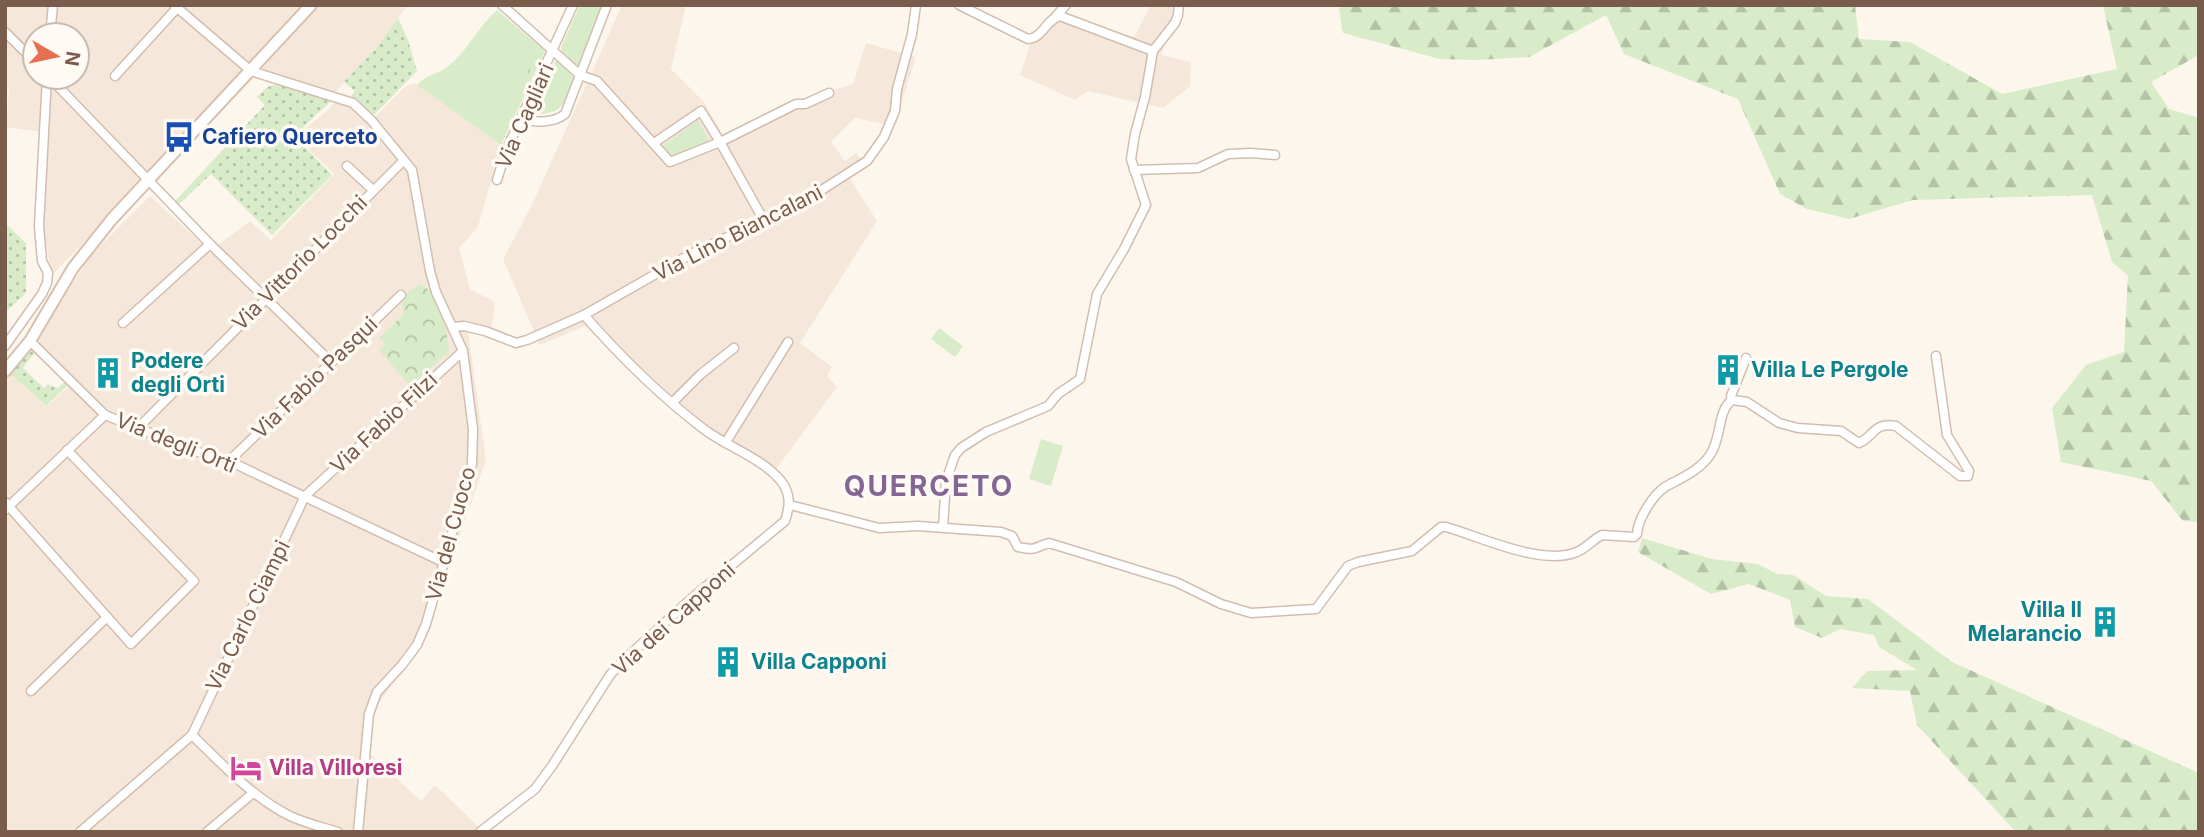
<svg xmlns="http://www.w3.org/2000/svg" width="2204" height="837" viewBox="0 0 2204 837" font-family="Inter,sans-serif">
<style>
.residential{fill:#f5e8da;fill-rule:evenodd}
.grass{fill:#d8ecc9}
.forest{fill:url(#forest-firs)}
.park{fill:url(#park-crowns)}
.garden{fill:url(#garden-dots)}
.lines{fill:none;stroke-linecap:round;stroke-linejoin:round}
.street-casing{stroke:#d1beb0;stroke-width:11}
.secondary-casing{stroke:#d6c0b0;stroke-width:14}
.street{stroke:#fff;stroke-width:8}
.secondary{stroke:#fff;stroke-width:10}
.labels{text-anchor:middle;stroke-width:7;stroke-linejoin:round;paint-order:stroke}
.street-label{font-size:21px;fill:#7a5c4d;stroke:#fffaf3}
.transit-label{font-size:21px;font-weight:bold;fill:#164399;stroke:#fffaf3;text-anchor:start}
.culture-label{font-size:21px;font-weight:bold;fill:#0d838f;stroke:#fffaf3;text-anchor:start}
.hotel-label{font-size:21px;font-weight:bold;fill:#b23c85;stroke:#fffaf3;text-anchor:start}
.district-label{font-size:28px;font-weight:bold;letter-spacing:2px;fill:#846695;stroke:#fffaf3}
</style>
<defs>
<pattern id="forest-firs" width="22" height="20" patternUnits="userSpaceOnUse" patternTransform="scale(1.75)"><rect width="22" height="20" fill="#d8ecc9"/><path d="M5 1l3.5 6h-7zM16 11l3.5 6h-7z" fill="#b4c2a5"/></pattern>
<pattern id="park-crowns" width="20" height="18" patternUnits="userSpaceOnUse" patternTransform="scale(1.75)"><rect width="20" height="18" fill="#d8ecc9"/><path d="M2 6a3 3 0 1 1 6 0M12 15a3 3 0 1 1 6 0" fill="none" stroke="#b4c2a5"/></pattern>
<pattern id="garden-dots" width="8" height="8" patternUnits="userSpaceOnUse" patternTransform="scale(1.75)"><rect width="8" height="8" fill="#d8ecc9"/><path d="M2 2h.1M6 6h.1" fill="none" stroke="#b4c2a5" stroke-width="1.8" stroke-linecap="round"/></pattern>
</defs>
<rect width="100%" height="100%" fill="#fdf6ec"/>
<g class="residential">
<path d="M5 5H408L378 45 334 94 280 77 256 65 52 275 42 224 49 133 6 127 9 90 5 86ZM35 35H77V77H35Z"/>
<path d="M622 5H686L671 69 703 101 724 136 791 103 853 84 866 43 916 57 894 126 855 118 831 142 845 161 856 153 864 163 848 176 877 221 800 343 832 367 827 376 837 387 771 476 683 417 585 326 540 345 503 259 530 209Z"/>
<path d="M1151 5H1178L1161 55 1191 62 1190 86 1163 108 1088 91 1075 100 1020 75 1030 45 1061 14 1134 37Z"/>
<path d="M415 83 501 145 478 227 459 248 470 289 495 302 491 332H468L486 460 422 643 377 706 367 751 421 801 435 785 484 832H5V376L9 372 46 407 72 383 34 343 91 255 150 196 210 251 250 221 271 240 334 174 296 137 329 109 343 92 373 119 404 88Z"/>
</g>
<g class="grass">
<path d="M580 5H602L579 64 576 65 562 51 561 47Z"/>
<path d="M497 10 545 51 501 145 417 85C426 74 439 74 450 65 468 49 479 26 497 10Z"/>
<path d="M555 61H558L574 78C561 106 567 112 534 115L532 112Z"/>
<path d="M698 120 711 144 671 160 663 149V146Z"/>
<path d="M939 328 963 346 955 357 931 339Z"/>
<path d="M1041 439 1063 446 1051 486 1029 479Z"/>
</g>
<g class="forest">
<path d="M1342 5H1855L1859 39 1910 42 2002 94 2117 69 2103 5H2199V55L2151 82 2169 109 2199 118V522L2183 521 2151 481 2061 462 2052 408 2086 365 2124 352 2128 276 2112 262 2092 195 1913 200 1849 219 1807 209 1780 194 1738 99 1624 54 1606 15 1529 57 1477 60 1440 59 1343 33 1339 9Z"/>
<path d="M1642 538 1712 559 1758 564 1777 574 1793 575 1826 596 1868 599 1952 662 2199 773V832H2016L1917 725 1910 691 1852 688 1867 671 1917 670 1879 647 1874 635 1840 629 1822 638 1795 627 1790 600 1749 584 1711 594 1638 552Z"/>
</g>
<g class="park">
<path d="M520 57 533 63 525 82 511 76Z"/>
<path d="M420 284C439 291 450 338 449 356L444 355 412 388 379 350 385 343 380 337 404 314 400 298Z"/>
</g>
<g class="garden">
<path d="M398 18 408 40 417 71 373 116 351 96 355 91 344 82 376 48Z"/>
<path d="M277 84 333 99 294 136 332 175 272 235 211 174 178 205 175 201 265 105 257 97 267 87Z"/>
<path d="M5 223 26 243V293L5 313Z"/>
<path d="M32 349 35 352 23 368 44 388 48 384 58 388 65 381 69 384 46 406 11 374Z"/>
</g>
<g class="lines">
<defs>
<g id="street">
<path d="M174 5 251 71 353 103 372 121 412 170 430 271 436 292 463 351 473 429 472 464 426 624 417 645 402 665 377 692 369 714 358 832"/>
<path d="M502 5 580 75 597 81 670 162 720 142 701 111 654 143"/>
<path d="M959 5 1028 39C1043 38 1046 19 1060 16L1153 51"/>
<path d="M1056 16 1066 5"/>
<path d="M5 32 35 62"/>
<path d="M50 35 53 5"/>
<path d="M115 76 177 8"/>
<path d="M49 77 210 244 331 362"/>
<path d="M522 119C535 123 554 123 565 114L607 5"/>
<path d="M347 166 373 190"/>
<path d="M1134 170 1198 168 1228 154 1251 153 1275 155"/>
<path d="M497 180 506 151 573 5"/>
<path d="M763 219 720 142 796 104H805L829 93"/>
<path d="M123 323 210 244"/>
<path d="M453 327 464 326 485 331 516 343 527 340 584 315 689 255 803 202 867 161 884 137 895 111 897 89 912 34 916 5"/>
<path d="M30 341 105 415 216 459 229 461 445 563"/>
<path d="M5 346 42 294 47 283 48 273 42 261 39 226 47 77"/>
<path d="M1732 400 1731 396 1746 358"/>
<path d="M673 402 701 374 734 348"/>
<path d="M139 427 404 160"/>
<path d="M726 442 788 342"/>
<path d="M229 461 401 295"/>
<path d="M5 502 131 644 194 581 67 450"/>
<path d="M790 505 879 528 918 526 1001 532 1012 536 1018 547C1038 551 1032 548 1049 543L1176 582 1221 604 1251 613 1316 609 1348 566 1358 562 1412 551 1441 527H1446C1481 537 1539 565 1574 553 1585 550 1592 540 1602 535L1634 537 1637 534C1638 519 1652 496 1665 487 1681 478 1699 471 1710 455 1722 438 1717 411 1732 400L1747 402 1779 423 1798 428 1841 431 1859 443C1875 436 1873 422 1896 426L1960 476H1968L1969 471 1947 435 1936 356"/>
<path d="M5 510 105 415"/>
<path d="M943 527 946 481 955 455 961 448 986 432 1048 406 1058 394 1080 379 1097 294 1124 249 1146 205 1131 159 1135 134 1145 97 1153 51 1175 23 1178 15 1179 5"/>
<path d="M31 691 107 617"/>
<path d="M192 735C222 764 252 797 290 816 305 823 322 827 338 832"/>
<path d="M80 832 192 735 305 496 463 351"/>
<path d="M207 832 253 793"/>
<path d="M480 832 535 789 552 766 610 675 625 659 692 598 785 521C790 506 791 494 781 481 762 458 728 447 705 430 663 398 619 355 584 315"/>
</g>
<path id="secondary" d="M5 371 30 341 73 268 112 219 311 5"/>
</defs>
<use href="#street" class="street-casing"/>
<use href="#secondary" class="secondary-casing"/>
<use href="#street" class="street"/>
<use href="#secondary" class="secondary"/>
</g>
<defs>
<symbol id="bus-bare" viewBox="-9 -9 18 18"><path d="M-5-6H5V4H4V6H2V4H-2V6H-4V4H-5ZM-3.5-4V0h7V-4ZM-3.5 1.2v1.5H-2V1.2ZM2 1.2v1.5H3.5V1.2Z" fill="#1a4fb4" stroke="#fffaf3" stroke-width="2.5" paint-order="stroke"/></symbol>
<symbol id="building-bare" viewBox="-9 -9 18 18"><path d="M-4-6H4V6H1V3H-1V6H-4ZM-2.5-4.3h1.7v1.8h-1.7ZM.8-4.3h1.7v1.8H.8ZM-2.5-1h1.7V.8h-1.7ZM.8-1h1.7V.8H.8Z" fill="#0f9aa8" stroke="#fffaf3" stroke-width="2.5" paint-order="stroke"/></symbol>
<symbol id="hotel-bare" viewBox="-9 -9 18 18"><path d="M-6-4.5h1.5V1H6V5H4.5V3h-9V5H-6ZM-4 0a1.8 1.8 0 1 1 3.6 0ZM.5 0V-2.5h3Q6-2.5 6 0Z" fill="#d1479c" stroke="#fffaf3" stroke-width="2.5" paint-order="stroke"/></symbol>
</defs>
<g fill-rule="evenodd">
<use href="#bus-bare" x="157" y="115" width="44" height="44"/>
<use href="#building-bare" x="1706" y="348" width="44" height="44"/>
<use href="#building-bare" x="86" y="351" width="44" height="44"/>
<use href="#building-bare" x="2083" y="600" width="44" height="44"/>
<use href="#building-bare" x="706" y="640" width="44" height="44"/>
<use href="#hotel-bare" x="224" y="746" width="44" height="44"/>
</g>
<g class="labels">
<g class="street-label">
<text transform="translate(525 116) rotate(-66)" y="7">Via Cagliari</text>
<text transform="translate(738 233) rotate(-27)" y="7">Via Lino Biancalani</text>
<text transform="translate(300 263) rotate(-45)" y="7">Via Vittorio Locchi</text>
<text transform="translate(315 378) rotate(-44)" y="7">Via Fabio Pasqui</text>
<text transform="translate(384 423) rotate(-43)" y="7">Via Fabio Filzi</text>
<text transform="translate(176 443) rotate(22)" y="7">Via degli Orti</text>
<text transform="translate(451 534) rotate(-75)" y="7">Via del Cuoco</text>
<text transform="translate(248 616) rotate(-64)" y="7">Via Carlo Ciampi</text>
<text transform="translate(674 619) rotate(-42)" y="7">Via dei Capponi</text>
</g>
<g class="transit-label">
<text x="202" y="144">Cafiero Querceto</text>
</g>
<g class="culture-label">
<text x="131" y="368">Podere<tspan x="131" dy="24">degli Orti</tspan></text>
<text x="1751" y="377">Villa Le Pergole</text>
<text x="2082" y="617" text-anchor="end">Villa Il<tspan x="2082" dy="24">Melarancio</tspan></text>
<text x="751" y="669">Villa Capponi</text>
</g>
<g class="hotel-label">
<text x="269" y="775">Villa Villoresi</text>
</g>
<g class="district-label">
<text x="929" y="496">QUERCETO</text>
</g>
</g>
<rect width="2204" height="837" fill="none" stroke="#7a5c4d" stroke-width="14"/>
<g transform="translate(56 56) rotate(99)"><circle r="33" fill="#fffaf3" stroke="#cabbb1" stroke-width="2"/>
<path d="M0-5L12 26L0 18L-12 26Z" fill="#e76f51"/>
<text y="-10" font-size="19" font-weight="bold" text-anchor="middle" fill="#7a5c4d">N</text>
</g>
</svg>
